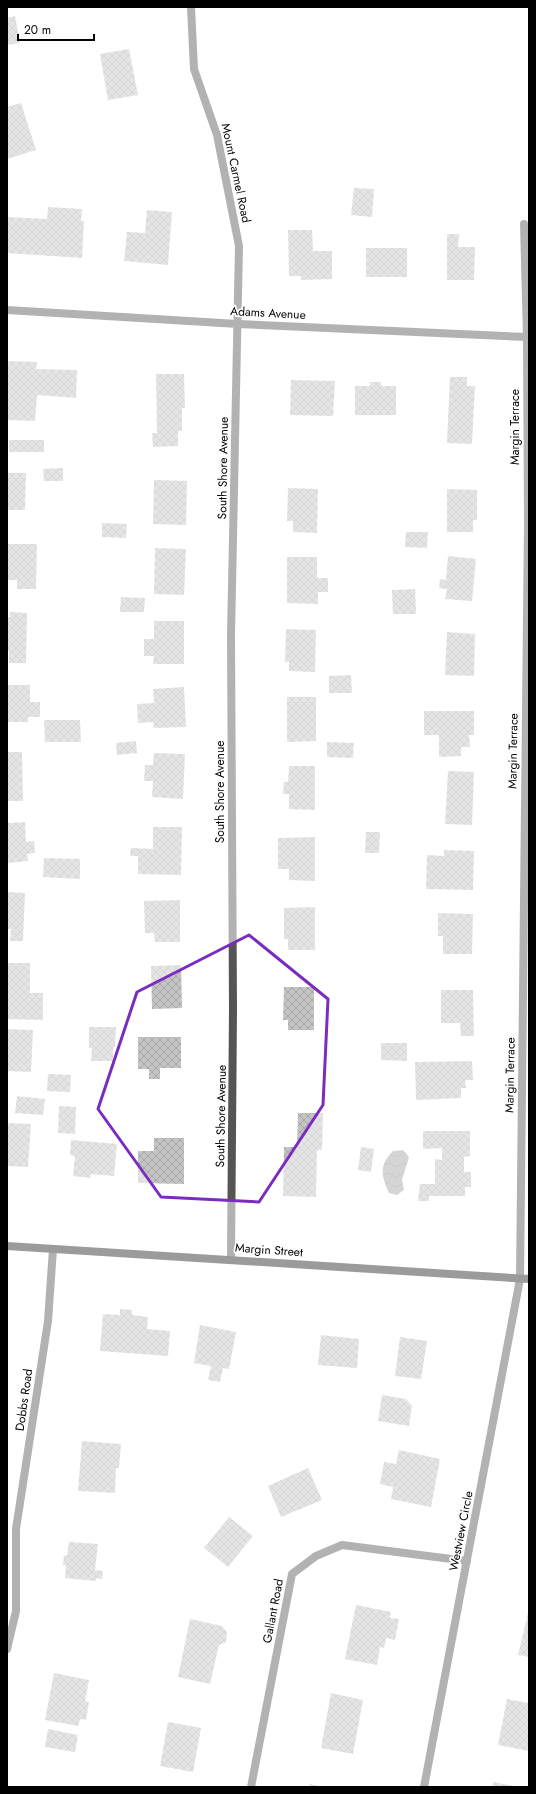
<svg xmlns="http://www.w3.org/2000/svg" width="536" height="1794" viewBox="0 0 536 1794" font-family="Jost,sans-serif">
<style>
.water{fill:url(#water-waves)}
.building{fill:url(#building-cross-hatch)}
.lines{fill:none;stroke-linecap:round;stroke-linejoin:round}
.street{stroke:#555;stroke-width:8}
.secondary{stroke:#222;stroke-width:8}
.marked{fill:none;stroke:#7b2cbf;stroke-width:3;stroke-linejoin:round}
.labels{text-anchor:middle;stroke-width:3.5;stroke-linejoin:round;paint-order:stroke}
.street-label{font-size:12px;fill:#000;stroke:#fff}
</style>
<defs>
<pattern id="water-waves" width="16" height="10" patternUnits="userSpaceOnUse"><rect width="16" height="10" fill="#a3a3a3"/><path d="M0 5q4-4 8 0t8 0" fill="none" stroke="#8b8b8b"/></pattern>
<pattern id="building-cross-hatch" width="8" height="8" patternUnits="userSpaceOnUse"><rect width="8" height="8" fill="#c4c4c4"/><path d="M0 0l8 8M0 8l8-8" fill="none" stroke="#a7a7a7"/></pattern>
</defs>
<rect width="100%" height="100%" fill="#fff"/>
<path class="water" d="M403 1150 409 1157 402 1180 404 1190 397 1195 389 1193C381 1175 379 1165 393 1151Z"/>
<g class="building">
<path d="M15 16 20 43 7 45V18Z"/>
<path d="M129 49 138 95 108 100 100 54Z"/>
<path d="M21 103 36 150 7 159V107Z"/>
<path d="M354 188 374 189 372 217 351 215Z"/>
<path d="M48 207 82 209 81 221H84L82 258 7 253V217L47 219Z"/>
<path d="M147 210 172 212 168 265 124 261 127 232 145 233Z"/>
<path d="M288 230H312L313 251H332V279L301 280V276H289Z"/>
<path d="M447 234H459L458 247H475L474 280H447Z"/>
<rect x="366" y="248" width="41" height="29"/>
<path d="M7 361 37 362 36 369 77 370 76 398 37 395 35 421 7 420Z"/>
<path d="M156 374H184L185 408H182V431H178V446L153 447 152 433H157Z"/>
<path d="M450 377H467V386H475L472 444 447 443Z"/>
<path d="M291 380 335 381 333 416 290 415Z"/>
<path d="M370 382H381V386H396V415H355V386H370Z"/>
<rect x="9" y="440" width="35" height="12"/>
<path d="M63 468V481H44L43 469Z"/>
<path d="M7 473H26L25 510H7Z"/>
<path d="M154 480 187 481 186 525 153 524Z"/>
<path d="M288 488 318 489 317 533 293 532V521H287Z"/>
<path d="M447 489 477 490V520H473V532H447Z"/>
<path d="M102 523 127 524 126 538 102 537Z"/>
<path d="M406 532H428L427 548 405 547Z"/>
<path d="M7 544H37L36 589H17V580H7Z"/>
<path d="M155 548 186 549 184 595 154 594Z"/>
<path d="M448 556 476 559 472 601 445 599 447 589 439 588 440 579 446 580Z"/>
<path d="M287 557H317V578H328V592H318V604L287 603Z"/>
<path d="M415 589 416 614H393L392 590Z"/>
<path d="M121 597 145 598 144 612H120Z"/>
<path d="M10 612 27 613 26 663H9V651H7V617H10Z"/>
<path d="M154 621H184V664H153L154 656H144V639H154Z"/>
<path d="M286 629 316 630 315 672 289 671V662H285Z"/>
<path d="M447 632 475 634 474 676 445 675Z"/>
<path d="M351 675 352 693H329V676Z"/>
<path d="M7 685H30V702H40V717H28V722H7Z"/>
<path d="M184 687 186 727 154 728 153 722 138 723 137 704 154 703 153 689Z"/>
<path d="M287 697H316V741L287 742Z"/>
<path d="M424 711H474V735H469L470 747H461V756L439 757V735H424Z"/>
<path d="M44 720H80L81 742H45Z"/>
<path d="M136 741 137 753 117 755 116 743Z"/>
<path d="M327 742 354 743 353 758 327 757Z"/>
<path d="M7 752H22L23 801H7Z"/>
<path d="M154 753 185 754 183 799 152 797 153 781H144L145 765H153Z"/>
<path d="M289 766H315V810L289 809V794H283L284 782H288Z"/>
<path d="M448 771 474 772 472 825 445 824Z"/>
<path d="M25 822 26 842 34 841 35 853 27 854 28 861 7 863V823Z"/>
<path d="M153 827H182L181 875 138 874V856H130L131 848 153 849Z"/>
<path d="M366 832H380L379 853H365Z"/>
<path d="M315 837V881L289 880V869H278V838Z"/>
<path d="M444 850 474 851 473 890 426 889 427 855 444 856Z"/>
<path d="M44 858 80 859V879L43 877Z"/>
<path d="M7 892 25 893 23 941H10L11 929H7Z"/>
<path d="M180 900V942H155L154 933H145L144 901Z"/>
<path d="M315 907V950H288V939H284V908Z"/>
<path d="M438 913 473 914 472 954H443V936H438Z"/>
<path d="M7 963H30V993H43V1020L7 1019Z"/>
<path d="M181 965 182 1008 152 1009 151 966Z"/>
<path d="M284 987H314V1030H288V1020H283Z"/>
<path d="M441 990H473L474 1036H461L460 1023H441Z"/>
<path d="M89 1027H116L115 1047H113V1061H91L92 1048H89Z"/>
<path d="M7 1029 33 1030 31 1072 7 1071Z"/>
<path d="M138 1037H181V1068H160V1079H149V1069H138Z"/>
<path d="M381 1043H407V1061L381 1060Z"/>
<path d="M472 1061 473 1080H465L466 1088H461V1098L416 1100 415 1062Z"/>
<path d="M48 1074 71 1075 70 1092 47 1091Z"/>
<path d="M17 1096 45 1099 43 1115 15 1113Z"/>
<path d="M59 1106 76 1107 75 1134 58 1133Z"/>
<path d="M298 1113H323L322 1150H317L316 1197 283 1196 284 1147H297Z"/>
<path d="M7 1123 31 1124 28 1167 7 1166Z"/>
<path d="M423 1131H470V1156L464 1157V1172H471V1187H465V1196H429V1201H418L420 1184H435V1159L442 1160V1148L423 1149Z"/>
<path d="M154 1138H184V1184L138 1183V1151H154Z"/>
<path d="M71 1140 117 1144 114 1176 91 1174 90 1178 73 1176 75 1156 70 1155Z"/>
<path d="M361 1147 374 1149 371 1172 358 1170Z"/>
<path d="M120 1309 132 1310V1315L148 1317 147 1329 170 1331 168 1356 100 1351 103 1314 120 1315Z"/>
<path d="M200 1325 236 1332 229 1369 223 1368 220 1382 208 1380 211 1366 194 1363Z"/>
<path d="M321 1335 359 1339 357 1368 318 1365Z"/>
<path d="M400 1337 427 1341 421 1379 395 1376Z"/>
<path d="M382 1395 406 1399 412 1406 409 1426 378 1421Z"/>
<path d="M82 1441 121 1444 119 1468H116L115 1493 78 1491Z"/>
<path d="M399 1450 440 1459 431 1507 391 1499 393 1487 380 1484 384 1462 396 1464Z"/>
<path d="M308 1468 322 1500 281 1517 268 1486Z"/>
<path d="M229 1517 253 1536 228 1567 204 1548Z"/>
<path d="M69 1542 98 1544 95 1570 103 1571 102 1579 96 1578V1581L65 1578 66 1565H63L64 1555 67 1556Z"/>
<path d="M356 1605 391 1612 390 1618 399 1619 395 1640 386 1638 384 1648 380 1647 377 1665 345 1659Z"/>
<path d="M528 1613H529V1657L518 1655Z"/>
<path d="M190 1619 222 1626 227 1632 226 1642 219 1645 210 1684 178 1677Z"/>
<path d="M54 1673 89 1680 85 1701 89 1702 86 1720 80 1719 78 1726 45 1720Z"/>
<path d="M331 1693 363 1700 353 1754 321 1748Z"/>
<path d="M507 1699 529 1703V1751L498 1745Z"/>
<path d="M168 1722 201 1728 193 1772 160 1766Z"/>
<path d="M48 1729 78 1735 75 1752 45 1747Z"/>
<path d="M493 1782 514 1786V1787H492Z"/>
<path d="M310 1784 319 1786V1787H309Z"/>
</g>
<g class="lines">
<g class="street">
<path d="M191 7 194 69 217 135 239 246 231 635 233 1008 231 1260"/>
<path d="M7 310 238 324 527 337"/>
<path d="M7 1649 16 1611V1529L48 1321 53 1249"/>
<path d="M251 1787 292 1574 316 1556 342 1545 467 1561"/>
<path d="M424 1787 520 1279 528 523 527 337 524 224"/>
</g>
<path class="secondary" d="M7 1246 529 1279"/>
</g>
<path d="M0 0H536V1794H0ZM249 935 328 999 323 1105 259 1202 161 1197 98 1109 137 992Z" fill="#fff" fill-opacity=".55" fill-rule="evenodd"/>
<path class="marked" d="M249 935 328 999 323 1105 259 1202 161 1197 98 1109 137 992Z"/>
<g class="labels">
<g class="street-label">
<text transform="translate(236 173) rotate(78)" y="4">Mount Carmel Road</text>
<text transform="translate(268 313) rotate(3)" y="4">Adams Avenue</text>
<text transform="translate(515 427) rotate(-90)" y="4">Margin Terrace</text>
<text transform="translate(223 468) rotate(-89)" y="4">South Shore Avenue</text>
<text transform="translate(513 751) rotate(-89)" y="4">Margin Terrace</text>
<text transform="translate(220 792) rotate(-90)" y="4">South Shore Avenue</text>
<text transform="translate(510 1075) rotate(-89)" y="4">Margin Terrace</text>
<text transform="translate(221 1116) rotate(-89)" y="4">South Shore Avenue</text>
<text transform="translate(269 1250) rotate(4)" y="4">Margin Street</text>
<text transform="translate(24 1400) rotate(-82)" y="4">Dobbs Road</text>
<text transform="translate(461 1531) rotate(-79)" y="4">Westview Circle</text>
<text transform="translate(273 1611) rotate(-79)" y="4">Gallant Road</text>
</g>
</g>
<rect width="536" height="1794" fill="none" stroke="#000000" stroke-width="16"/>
<path d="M18 34v6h76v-6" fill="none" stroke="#000000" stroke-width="2"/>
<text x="24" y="34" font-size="12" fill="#000000" stroke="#ffffff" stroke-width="3" paint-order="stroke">20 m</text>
</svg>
